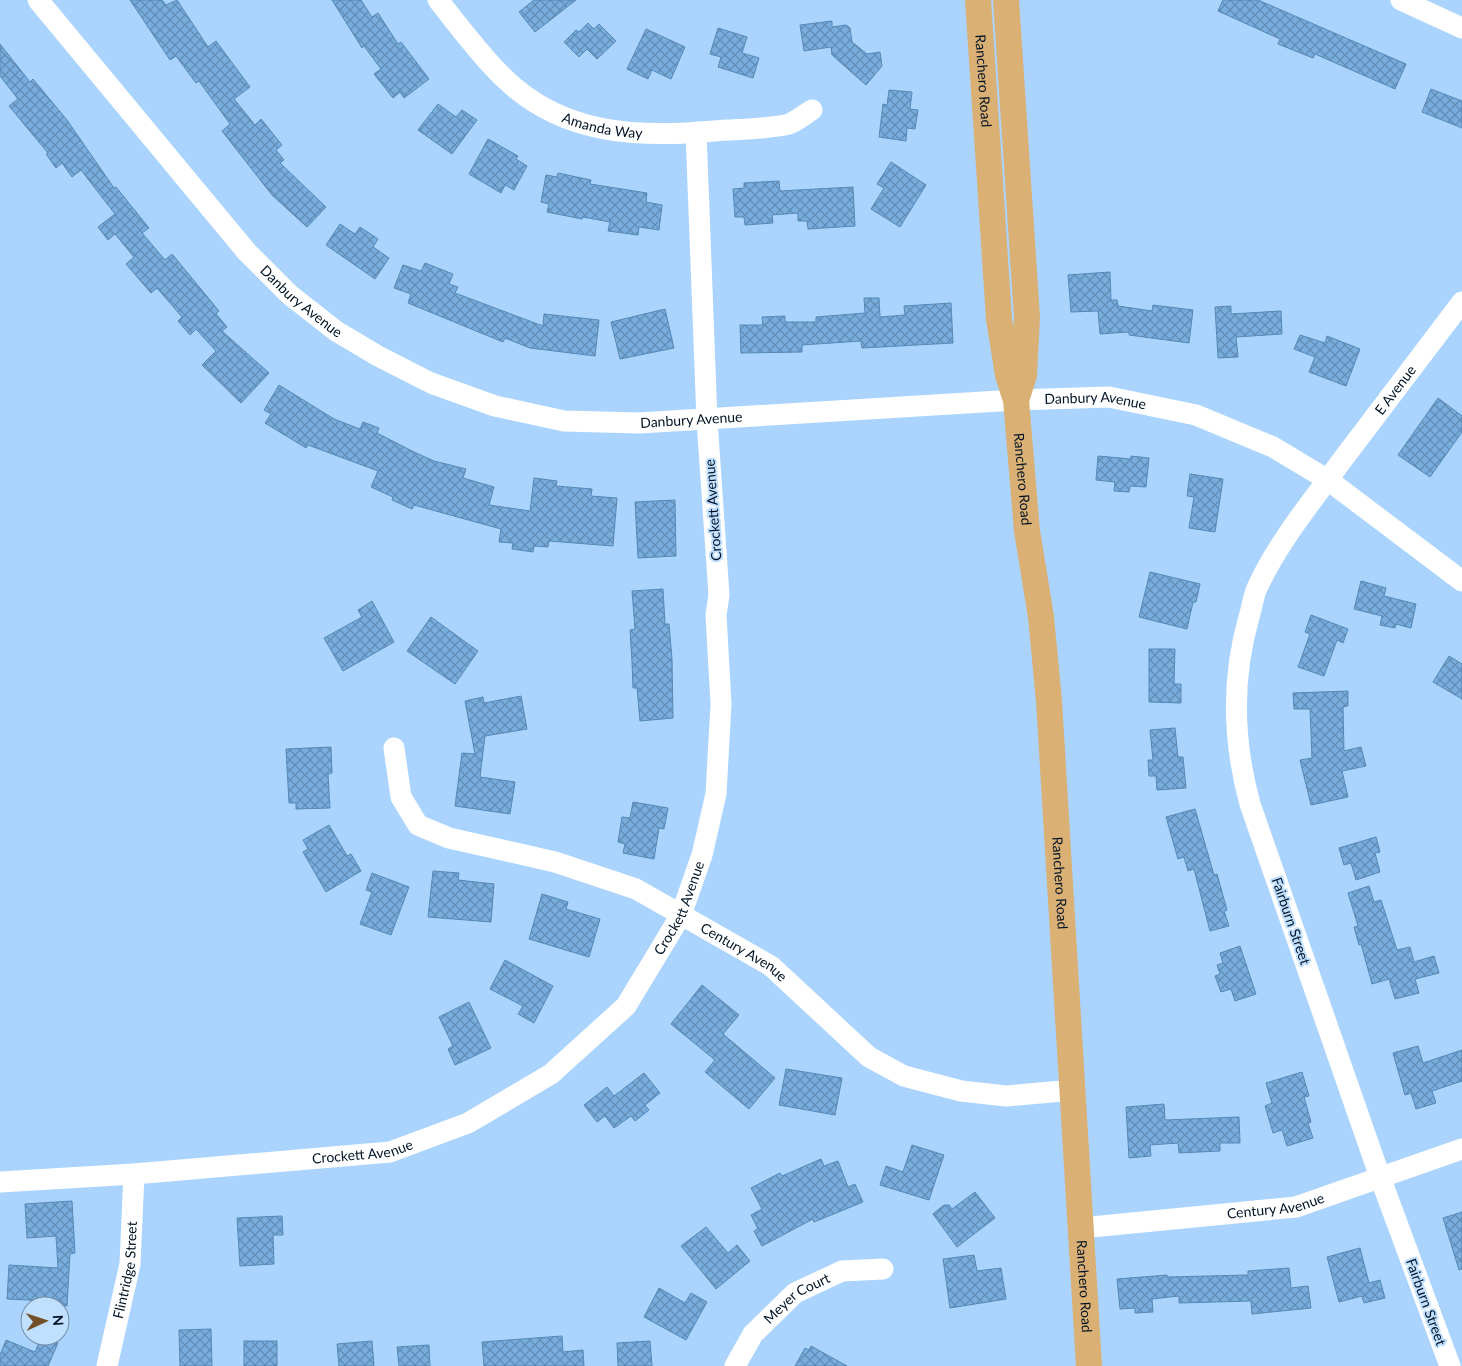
<svg xmlns="http://www.w3.org/2000/svg" width="1462" height="1366" viewBox="0 0 1462 1366" font-family="Lato,sans-serif">
<style>
.building{fill:url(#building-cross-hatch);stroke:#5588b7}
.lines{fill:none;stroke-linecap:round;stroke-linejoin:round}
.minor{stroke:#fff;stroke-width:21}
.major{stroke:#dbb074;stroke-width:26}
.labels{text-anchor:middle;stroke-width:4;stroke-linejoin:round;paint-order:stroke}
.street-label{font-size:14px;fill:#011325;stroke:#c1e0ff}
</style>
<defs>
<pattern id="building-cross-hatch" width="8" height="8" patternUnits="userSpaceOnUse" patternTransform="scale(1.25)"><rect width="8" height="8" fill="#79adde"/><path d="M0 0l8 8M0 8l8-8" fill="none" stroke="#618cb4"/></pattern>
</defs>
<rect width="100%" height="100%" fill="#aad4fd"/>
<g class="building">
<path d="M130 0H162L166 5 177 0 208 47 216 41 250 87 234 99 255 125 261 119 282 145 276 150 284 160 280 163 326 207 307 227 272 195 222 131 230 124 199 81 196 83 176 56 170 60Z"/>
<path d="M332 0H361L372 17 378 13 398 44 401 42 429 79 404 98 400 92 393 98 374 74 381 69 364 46 362 48Z"/>
<path d="M534 0H576L535 32 519 12Z"/>
<path d="M1223 0H1258L1406 64 1395 89 1315 54 1313 58 1278 44 1280 39 1218 11Z"/>
<path d="M832 21V27L846 25 850 28 852 42 867 54 880 52 882 66 866 85 832 55 831 47 804 51 800 25Z"/>
<path d="M588 23 594 29 599 24 616 41 597 59 587 49 579 57 564 42 576 30 579 32Z"/>
<path d="M718 28 747 37 742 53 759 58 753 78 718 67 721 57 710 54Z"/>
<path d="M646 29 685 47 671 79 652 70 648 79 627 69Z"/>
<path d="M0 44 30 82 33 79 67 120 114 188 116 187 149 228 142 233 165 260 172 254 219 311 216 314 227 327 222 331 269 373 241 403 202 365 216 351 196 329 190 335 178 321 182 317 157 288 151 293 126 264 134 257 115 234 108 240 98 227 115 214 81 170 72 177 62 163 56 168 46 154 48 153 9 106 18 99 0 76Z"/>
<path d="M1431 89 1462 101V128L1422 112Z"/>
<path d="M889 90 912 92 910 109 918 110 915 129 907 128 906 141 879 137 883 104 887 105Z"/>
<path d="M438 104 456 117 462 110 477 120 452 154 418 130Z"/>
<path d="M488 139 518 156 516 159 527 166 514 190 505 185 501 193 469 174Z"/>
<path d="M891 162 926 185 900 227 871 209 884 188 877 184Z"/>
<path d="M558 173 591 180 590 184 647 193 646 202 662 205 659 230 639 227 638 235 608 231 610 222 583 217 582 219 547 212 549 204 541 202 546 175 557 177Z"/>
<path d="M779 181 780 191 853 187 855 226 808 229 807 221H798V213L772 215 773 223 745 225 744 217H735L733 189 744 188V183Z"/>
<path d="M340 224 355 234 360 227 378 239 373 247 389 258 375 279 326 245Z"/>
<path d="M425 263 453 274 449 284 458 287 455 293 543 326 544 314 599 320 595 356 530 348 505 338 503 342 408 303 411 294 394 288 403 265 421 271Z"/>
<path d="M1110 272 1111 300H1117L1118 306 1152 311 1153 305 1193 310 1189 343 1129 335V332L1100 334 1098 311 1071 312 1068 275Z"/>
<path d="M864 298H879L880 317 905 315 904 306 951 303 953 343 862 348 861 341 802 345V352L741 353 740 325H763L762 317 785 316V322H816V317L865 313Z"/>
<path d="M1231 306V314L1281 311 1282 334 1236 337 1238 357 1218 358 1215 307Z"/>
<path d="M665 309 674 348 620 359 611 322Z"/>
<path d="M1300 335 1325 343 1327 336 1360 349 1346 386 1309 372 1315 357 1294 349Z"/>
<path d="M279 385 334 419 360 429 363 422 379 428 377 433 414 452 434 461 466 469 463 478 494 487 489 505 530 511 534 478 557 481 556 486 592 489 591 496 617 498 613 546 549 541 548 547 534 546 533 552 512 549 513 543 499 542 501 529 414 505 412 509 392 500 393 497 371 487 378 471 308 445 306 448 265 423 271 414 264 410Z"/>
<path d="M1438 398 1462 416V432L1430 477 1398 455Z"/>
<path d="M1098 456 1131 459V456L1149 458 1146 487 1130 486 1129 492 1114 491 1115 482 1096 480Z"/>
<path d="M1190 474 1223 479 1215 532 1189 528 1194 497 1187 496Z"/>
<path d="M675 500 676 556 638 558 635 502Z"/>
<path d="M1150 572 1200 584 1196 602H1193L1187 629 1139 617Z"/>
<path d="M1361 581 1386 588 1384 596 1416 604 1411 628 1396 624 1395 628 1380 625 1382 616 1354 609Z"/>
<path d="M663 589 665 624H669L672 659 673 718 640 721 637 688H633L632 662 630 630 635 629 632 591Z"/>
<path d="M372 601 394 642 343 671 324 638 362 617 358 610Z"/>
<path d="M1311 615 1348 629 1343 643 1337 640 1324 676 1298 667 1310 634 1305 632Z"/>
<path d="M431 617 478 651 455 684 407 651Z"/>
<path d="M1149 649H1175L1174 684H1181V703L1149 702Z"/>
<path d="M1449 656 1462 664V699L1433 682Z"/>
<path d="M1348 691V706L1343 707 1344 751 1361 747 1366 766 1342 771 1348 797 1311 805 1300 760 1312 758 1310 709H1294L1293 693Z"/>
<path d="M521 696 527 729 485 736 480 777 515 782 510 814 455 806 462 753 475 754 465 701 483 697 484 703Z"/>
<path d="M1175 728 1178 757H1183L1186 788 1157 790 1156 776H1149L1148 760H1153L1150 730Z"/>
<path d="M331 747 332 773 328 774 330 808 296 809V803H289L286 749Z"/>
<path d="M633 802 668 808 664 829 659 828 654 859 623 853 625 844 618 842 622 817 630 818Z"/>
<path d="M1195 809 1214 875 1217 874 1227 910 1224 911 1229 926 1210 931 1194 869 1188 871 1184 857 1178 859 1166 817Z"/>
<path d="M329 825 347 856 351 854 361 871 326 892 303 852 308 849 303 840Z"/>
<path d="M1376 837 1380 852 1375 853 1380 872 1356 880 1351 863 1344 865 1339 848Z"/>
<path d="M433 871 459 873 458 880 494 884 491 922 428 917Z"/>
<path d="M372 873 409 887 391 935 360 924 372 892 366 890Z"/>
<path d="M1369 886 1374 902 1381 900 1397 950 1410 947 1414 962 1434 956 1439 973 1415 979 1419 993 1395 999 1389 979 1372 984 1361 944 1359 945 1354 927 1358 926 1348 893Z"/>
<path d="M542 894 568 902 566 909 600 919 589 957 529 939Z"/>
<path d="M1240 946 1256 994 1235 1001 1231 989 1221 992 1215 976 1220 974 1217 965 1223 963 1220 953Z"/>
<path d="M505 960 553 986 534 1023 518 1014 523 1006 490 989Z"/>
<path d="M702 985 739 1015 723 1034 775 1078 749 1109 705 1072 715 1060 671 1024Z"/>
<path d="M469 1002 491 1048 455 1065 448 1049 453 1046 439 1017Z"/>
<path d="M1418 1046 1423 1063 1462 1050V1081L1432 1091 1436 1103 1416 1109 1411 1093 1405 1095 1393 1053Z"/>
<path d="M786 1069 842 1078 835 1115 779 1105Z"/>
<path d="M1302 1072 1309 1096 1304 1097 1311 1122 1308 1123 1313 1138 1287 1146 1282 1130 1273 1133 1265 1106 1272 1103 1266 1083Z"/>
<path d="M644 1073 660 1093 645 1105 649 1110 635 1121 631 1116 614 1128 605 1116 597 1122 584 1105 607 1087 614 1096Z"/>
<path d="M1164 1104 1165 1120 1239 1117 1240 1143H1220V1151L1179 1153 1178 1143 1150 1145 1151 1156 1129 1158 1126 1107Z"/>
<path d="M912 1145 944 1155 929 1200 880 1185 886 1166 903 1172Z"/>
<path d="M821 1159 824 1166 838 1161 848 1187 855 1184 863 1202 814 1222 813 1219 762 1246 754 1231 758 1229 751 1215 762 1209 751 1188 780 1173 782 1176Z"/>
<path d="M975 1192 995 1218 957 1247 933 1214 944 1205H949L952 1209Z"/>
<path d="M72 1201 75 1253 70 1254 67 1306H47V1301L7 1299 9 1265 58 1268 56 1236 27 1238 25 1204Z"/>
<path d="M1462 1212V1269L1459 1270 1443 1218Z"/>
<path d="M282 1216 283 1235H273L274 1264 240 1266 237 1218Z"/>
<path d="M706 1227 728 1253 737 1245 750 1261 716 1289 681 1246Z"/>
<path d="M1360 1248 1369 1283 1380 1280 1385 1298 1364 1303 1362 1296 1339 1302 1327 1257Z"/>
<path d="M974 1255 977 1271 1001 1268 1006 1299 950 1308 943 1259Z"/>
<path d="M1289 1268 1291 1288 1308 1286 1311 1308 1252 1314 1251 1301 1179 1303V1296L1152 1299 1153 1312 1135 1313V1308L1120 1309 1117 1279 1167 1275V1277L1248 1275V1271Z"/>
<path d="M659 1288 685 1303 691 1293 707 1302 686 1340 644 1317Z"/>
<path d="M211 1329 212 1366H180L179 1330Z"/>
<path d="M42 1336 58 1343 48 1366H0V1355L6 1340 35 1352Z"/>
<path d="M562 1336 563 1352 583 1350 584 1366H484L482 1342Z"/>
<rect x="244" y="1341" width="33" height="25"/>
<path d="M372 1341 374 1366H339L337 1344Z"/>
<path d="M650 1341 652 1366H618L617 1343Z"/>
<path d="M429 1345 430 1366H399L397 1347Z"/>
<path d="M811 1346 847 1366H795L805 1348 809 1350Z"/>
</g>
<g class="lines">
<g class="minor">
<path id="s1" d="M38 0 246 251 290 295 336 331 378 356 431 383 495 406 564 421 639 423 1016 400 1109 397 1196 415 1273 447 1328 480 1462 581"/>
<path id="s2" d="M438 0C459 26 480 55 504 78 562 135 638 138 714 131 734 129 772 129 789 124 797 121 805 114 812 110"/>
<path d="M1401 0 1462 28"/>
<path id="s3" d="M394 748 401 797 418 825 449 838 555 862 636 889 771 966 869 1057 904 1076 961 1091 1006 1096 1074 1090"/>
<path id="s4" d="M0 1182 134 1174 390 1152 468 1123 551 1074 626 1006 681 915 702 855 716 794 721 704 716 615 719 595 707 420 696 132"/>
<path id="s5" d="M1081 1228 1296 1207 1462 1149"/>
<path id="s6" d="M107 1366 130 1264 134 1174"/>
<path id="s7" d="M735 1366 753 1334 795 1293 842 1271 883 1269"/>
<path id="s8" d="M1450 1366 1380 1177 1250 804C1233 742 1231 680 1249 617 1252 608 1253 597 1257 588 1278 542 1313 500 1343 459 1383 407 1422 354 1462 302"/>
</g>
<g class="major">
<path id="s9" d="M978 0 999 319 1008 375 1016 400 1027 531 1041 617 1049 701 1089 1366"/>
<path d="M1006 0 1027 317 1024 375 1017 397"/>
</g>
</g>
<g class="labels">
<g class="street-label">
<text dy="5" stroke="none"><textPath href="#s9" startOffset="81">Ranchero Road</textPath></text>
<text dy="5" stroke="none"><textPath href="#s2" startOffset="214">Amanda Way</textPath></text>
<text dy="5" stroke="none"><textPath href="#s1" startOffset="401">Danbury Avenue</textPath></text>
<text dy="5" stroke="none"><textPath href="#s8" startOffset="1058">E Avenue</textPath></text>
<text dy="5" stroke="none"><textPath href="#s1" startOffset="1226">Danbury Avenue</textPath></text>
<text dy="5" stroke="none"><textPath href="#s1" startOffset="821">Danbury Avenue</textPath></text>
<text dy="5" stroke="none"><textPath href="#s9" startOffset="482">Ranchero Road</textPath></text>
<text transform="translate(713 510) rotate(-94)" y="5">Crockett Avenue</text>
<text dy="5" stroke="none"><textPath href="#s9" startOffset="888">Ranchero Road</textPath></text>
<text dy="5" stroke="none"><textPath href="#s4" startOffset="784">Crockett Avenue</textPath></text>
<text transform="translate(1291 921) rotate(71)" y="5">Fairburn Street</text>
<text dy="5" stroke="none"><textPath href="#s3" startOffset="435">Century Avenue</textPath></text>
<text dy="5" stroke="none"><textPath href="#s4" startOffset="364">Crockett Avenue</textPath></text>
<text dy="5" stroke="none"><textPath href="#s5" startOffset="196">Century Avenue</textPath></text>
<text dy="5" stroke="none"><textPath href="#s6" startOffset="98">Flintridge Street</textPath></text>
<text dy="5" stroke="none"><textPath href="#s9" startOffset="1292">Ranchero Road</textPath></text>
<text dy="5" stroke="none"><textPath href="#s7" startOffset="94">Meyer Court</textPath></text>
<text transform="translate(1426 1302) rotate(70)" y="5">Fairburn Street</text>
</g>
</g>
<g transform="translate(45 1321) rotate(87)"><circle r="24" fill="#c1e0ff" stroke="#748ea8"/>
<path d="M0-4L9 19L0 12L-9 19Z" fill="#724f28"/>
<text y="-8" font-size="14" font-weight="bold" text-anchor="middle" fill="#011325">N</text>
</g>
</svg>
